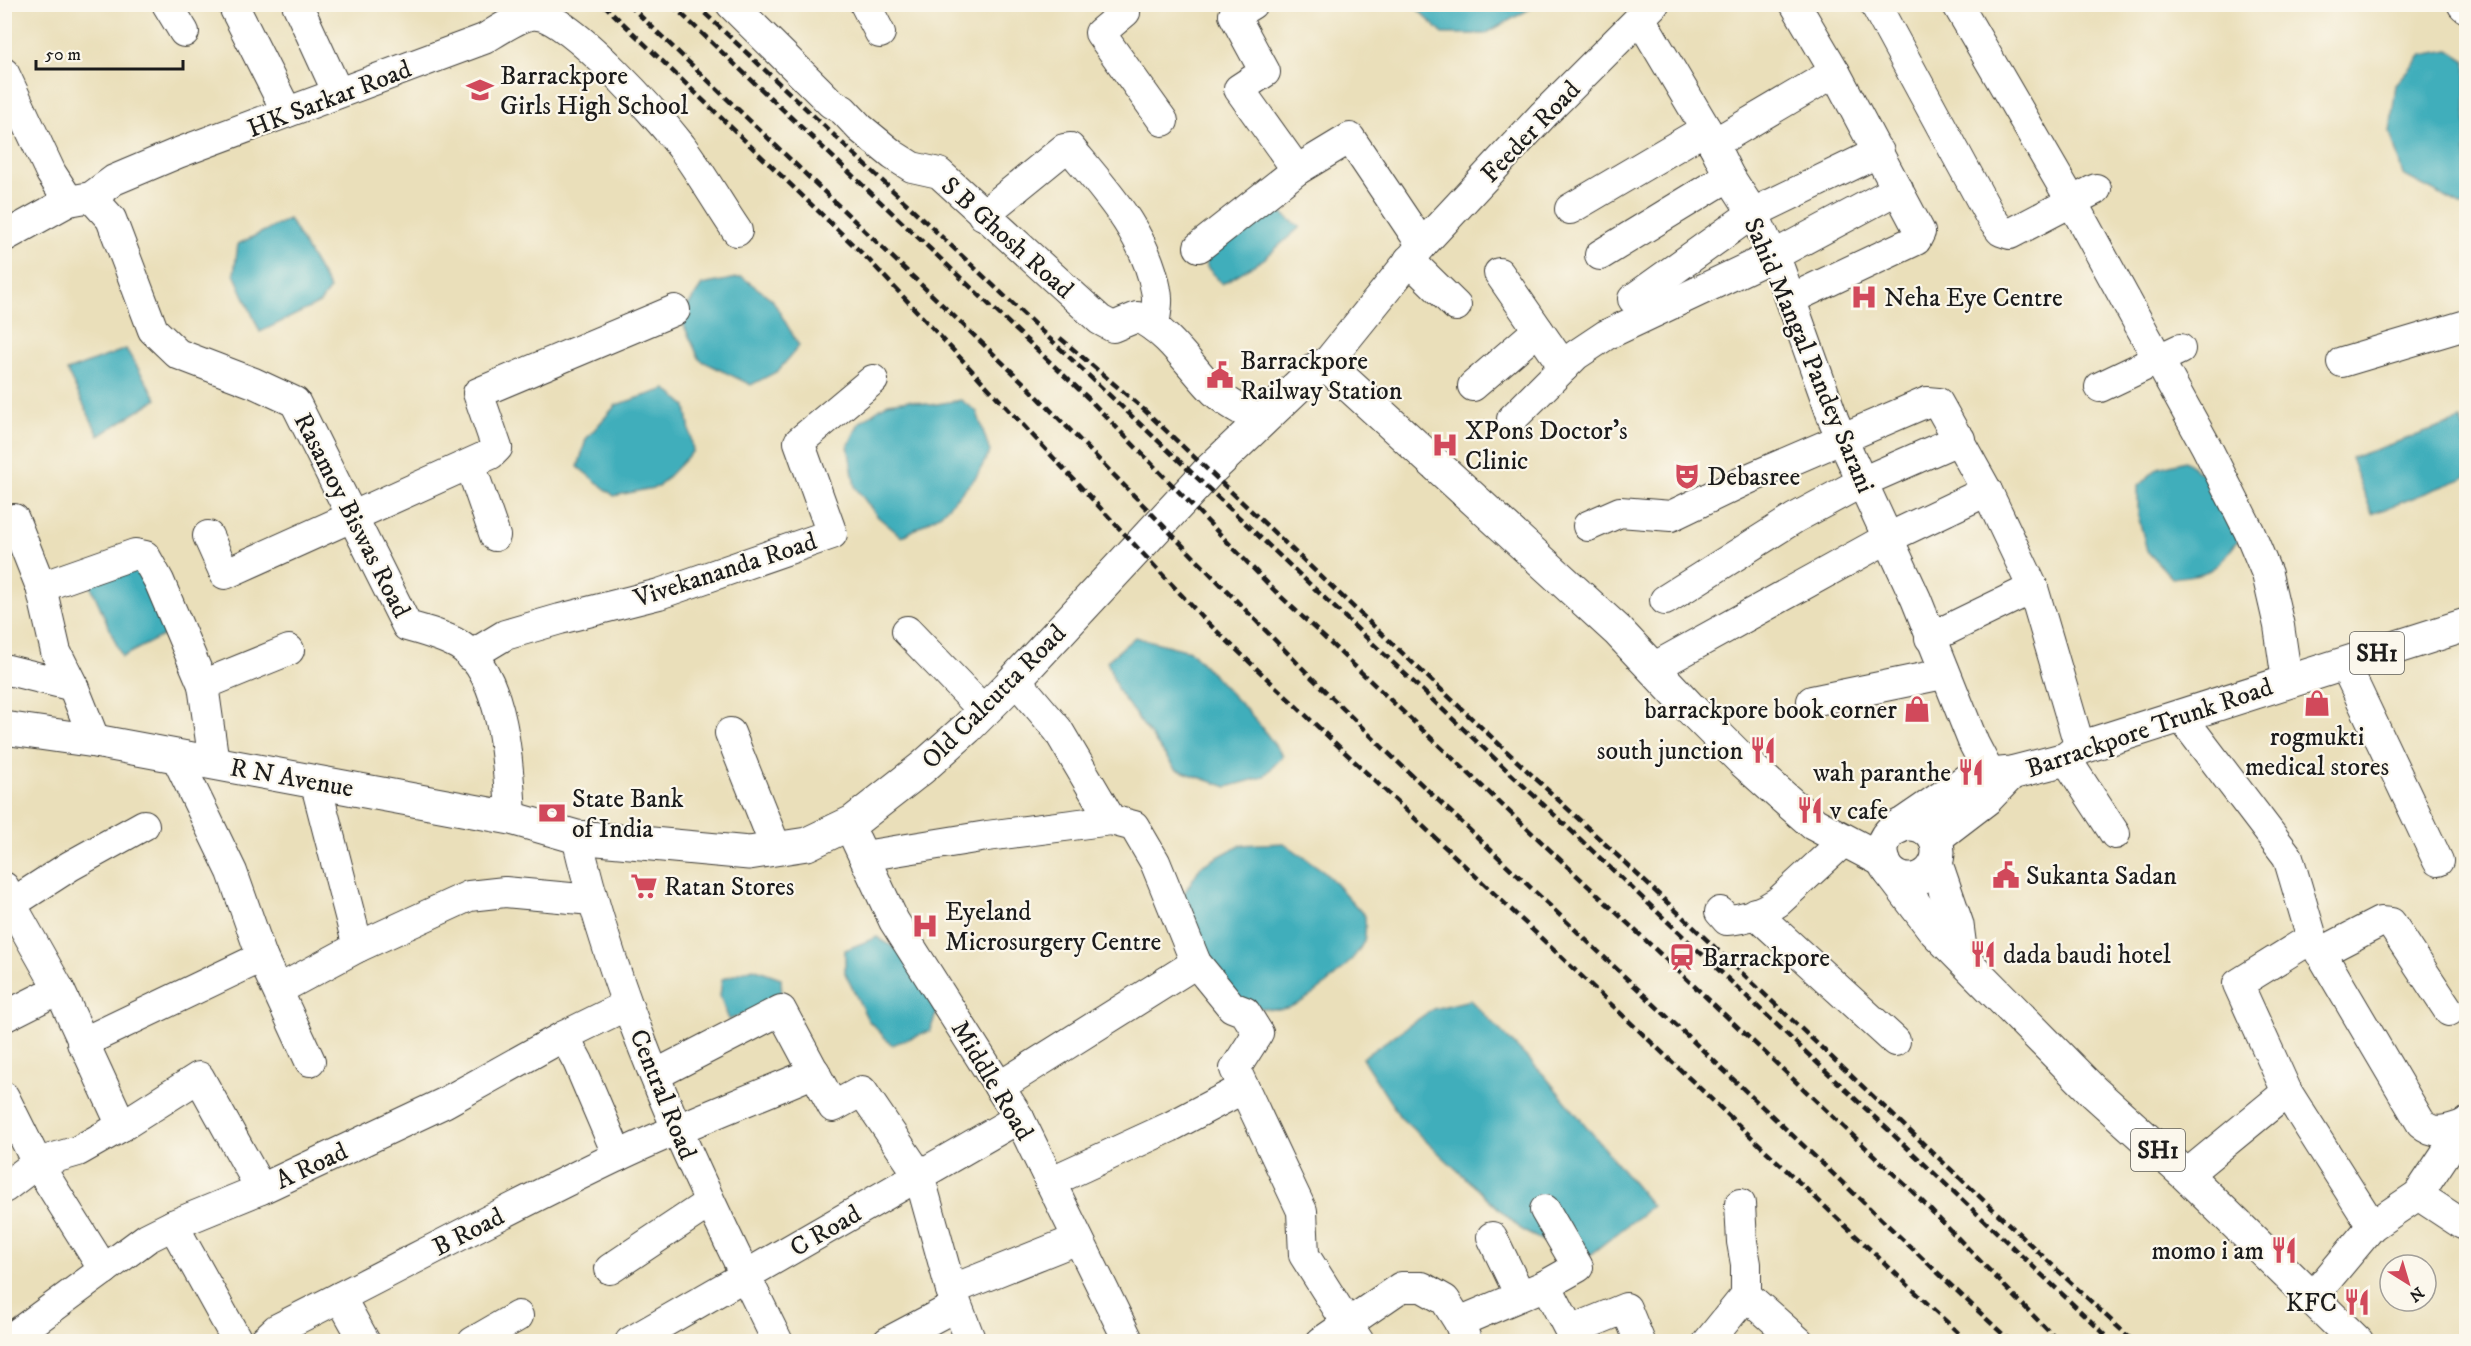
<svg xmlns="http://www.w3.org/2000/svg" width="2471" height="1346" viewBox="0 0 2471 1346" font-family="'IM FELL DW Pica',serif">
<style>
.water{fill:#3faebb;stroke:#2e656c;stroke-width:1.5}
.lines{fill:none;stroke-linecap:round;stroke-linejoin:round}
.minor-casing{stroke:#3b3934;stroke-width:32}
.major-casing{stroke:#3b3934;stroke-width:35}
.minor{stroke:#fff;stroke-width:30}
.major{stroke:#fff;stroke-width:33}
.rail{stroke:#1c1c1c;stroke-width:4.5;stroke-dasharray:9 4.5;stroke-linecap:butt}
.labels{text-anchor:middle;stroke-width:4.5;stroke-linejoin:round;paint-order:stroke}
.shield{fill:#fbf7ec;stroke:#5f5e5a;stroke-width:1.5}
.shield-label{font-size:24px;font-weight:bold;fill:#1c1c1c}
.poi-label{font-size:26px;fill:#1c1c1c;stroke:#fbf7ec;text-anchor:start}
.street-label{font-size:26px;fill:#1c1c1c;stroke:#fbf7ec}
</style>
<rect width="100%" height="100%" fill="#fbf7ec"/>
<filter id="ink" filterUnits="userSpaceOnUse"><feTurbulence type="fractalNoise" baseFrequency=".0167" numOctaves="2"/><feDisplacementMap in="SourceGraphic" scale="12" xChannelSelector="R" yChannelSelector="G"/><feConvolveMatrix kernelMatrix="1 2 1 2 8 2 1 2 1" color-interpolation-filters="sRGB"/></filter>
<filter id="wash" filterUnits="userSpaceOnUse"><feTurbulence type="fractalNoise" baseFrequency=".008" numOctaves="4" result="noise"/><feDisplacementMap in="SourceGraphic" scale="24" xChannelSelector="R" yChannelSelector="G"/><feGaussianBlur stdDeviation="1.35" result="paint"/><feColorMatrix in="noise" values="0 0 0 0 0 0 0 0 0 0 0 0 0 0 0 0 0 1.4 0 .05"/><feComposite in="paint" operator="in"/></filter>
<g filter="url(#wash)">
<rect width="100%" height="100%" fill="#eadfba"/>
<g class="water">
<path d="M1413 5H1537L1485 34H1443Z"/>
<path d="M2449 50 2466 61V208L2403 175 2390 132 2396 84 2422 55Z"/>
<path d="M1269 204 1300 227 1264 259 1222 284 1207 267 1203 242Z"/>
<path d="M289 219 330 289 320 303 260 332 234 274 238 244Z"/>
<path d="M742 277 772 299 799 346 778 371 751 385 700 360 680 317 702 285Z"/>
<path d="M126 349 157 399 99 436 67 371Z"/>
<path d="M666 389 686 406 693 451 658 487 614 496 578 467 586 439 616 405Z"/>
<path d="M909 400 931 405 961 400 977 412 990 452 976 477 941 514 902 537 877 516 855 487 848 446 859 423 888 403Z"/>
<path d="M2461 420 2466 438V477L2372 514 2351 458Z"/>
<path d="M2185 461 2207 477 2238 540C2216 572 2209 574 2172 578L2147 551 2138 515V486L2158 468Z"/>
<path d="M135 555 172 631 122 657 86 575Z"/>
<path d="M1135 637 1190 651 1256 720 1283 756 1263 777 1227 787 1175 769 1118 691 1107 661Z"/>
<path d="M1284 843 1325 872 1365 916C1365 924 1367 936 1363 943 1352 965 1305 1007 1281 1009 1259 1011 1239 1001 1219 993L1176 906 1201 866 1240 845Z"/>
<path d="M877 937 901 952 937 1011 930 1031 892 1045 868 1020 845 973V950Z"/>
<path d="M753 968 781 978 782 998 729 1020 720 996 722 979Z"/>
<path d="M1470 1000 1544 1075 1652 1206 1583 1260 1523 1231 1400 1117 1362 1058 1433 1009Z"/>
</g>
</g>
<g filter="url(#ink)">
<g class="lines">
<defs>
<g id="minor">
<path d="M167 4 184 32"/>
<path d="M297 4 338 93"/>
<path d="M731 4 817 89 831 103 843 110 860 128 893 155 912 167 939 173 1100 320 1113 327 1137 317C1170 332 1190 367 1215 392 1228 405 1247 412 1262 422"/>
<path d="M865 4 880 33"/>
<path d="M1123 4 1125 12 1100 33 1163 121"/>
<path d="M1252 4 1234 15 1265 72 1239 89 1297 170 1350 138 1422 245"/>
<path d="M1875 4 1991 218 2001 231 2010 234 2096 189"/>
<path d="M1957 4 2072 202 2206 446 2249 531 2267 574 2279 626 2287 681"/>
<path d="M235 9 287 112"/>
<path d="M1640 18 1706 129 1729 176 1753 213 1780 270 1834 421 1916 599 1974 744 1997 788"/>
<path d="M4 73 51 173 69 201"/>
<path d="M1713 144 1835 72"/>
<path d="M91 197 111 219 153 330 178 354 254 383 295 402 407 626C425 631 444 636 459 645 505 673 509 770 511 818"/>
<path d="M1570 209 1706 129"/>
<path d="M983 215 1064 149 1070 148C1105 190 1146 234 1156 290 1159 301 1155 316 1154 327"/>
<path d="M4 237 69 201 91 197 114 180 178 153 484 39C496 32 523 13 537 15 570 17 659 118 681 146 701 173 718 203 737 231"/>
<path d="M1199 247 1297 170"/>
<path d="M1600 255 1729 176"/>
<path d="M1409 260 1456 306"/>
<path d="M1499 273 1564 367"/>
<path d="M1633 299 1753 213 1879 152"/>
<path d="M1791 299 1916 240 1920 232 1835 72 1795 4"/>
<path d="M2342 362 2466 325"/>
<path d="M1326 364 1422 245 1544 114 1654 4"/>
<path d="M1473 386 1538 330"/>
<path d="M2100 387 2180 349"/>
<path d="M1512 419 1576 355 1606 335 1773 256 1898 189"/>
<path d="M470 464 495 536"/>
<path d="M14 519 41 587 56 652 73 686 95 741"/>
<path d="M1588 526 1620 512 1671 516 1748 479 1927 402 1938 403 1987 491 2033 588 2080 748"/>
<path d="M208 536 225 574 491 454 497 448 478 393 675 310"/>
<path d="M41 587 135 554 145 556 159 581 203 685 214 763"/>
<path d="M1665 600 1795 518 1862 482 1960 439"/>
<path d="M907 631 984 711"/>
<path d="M1930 638 2033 588"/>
<path d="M470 656 505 635 560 619 659 594 832 534 799 442 873 380"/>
<path d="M2344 663 2438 861"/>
<path d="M1653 668 1888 538 1987 491"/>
<path d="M4 669 73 686"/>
<path d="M1015 679 1058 730 1111 820"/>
<path d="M203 685 289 650"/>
<path d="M1812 701 1938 675 1944 670"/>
<path d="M2180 715 2288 857 2312 938 2421 1123C2436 1136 2447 1130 2464 1125"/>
<path d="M730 733 776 848"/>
<path d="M176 756 232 872 262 957 310 1061"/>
<path d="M2066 759 2115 834"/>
<path d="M315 781 358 947"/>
<path d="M577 837C618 1014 697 1179 778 1342"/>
<path d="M856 840 894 921 1019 1118 1129 1342"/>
<path d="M864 856 987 836 1111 820 1134 826 1155 862 1196 963 1232 1007 1245 1012 1258 1033 1235 1069 1302 1211 1304 1255 1359 1342"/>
<path d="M4 887 11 904 59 989 122 1126"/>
<path d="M4 903 11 904 70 866 144 825"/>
<path d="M1720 912 1727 920C1745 919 1763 912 1778 902L1844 841"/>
<path d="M1755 913 1895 1041"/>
<path d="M2312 938 2238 984 2287 1092 2372 1226"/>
<path d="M2320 953 2380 922 2391 923 2449 1011"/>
<path d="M278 990 358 947 469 896 505 892 592 900"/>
<path d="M4 1017 59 989"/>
<path d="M564 1036 578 1062 618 1156"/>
<path d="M82 1043 262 957"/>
<path d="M655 1075 781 1010 833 1107 862 1091 919 1175 951 1290 971 1342"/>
<path d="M999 1087 1196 963"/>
<path d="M4 1097 37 1163 104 1270"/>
<path d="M2186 1175 2287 1092"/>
<path d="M1050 1182 1170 1127 1244 1088"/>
<path d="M4 1188 37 1163 78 1151 122 1126 199 1077 261 1189"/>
<path d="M2418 1195 2462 1224H2466"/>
<path d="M173 1225 238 1342"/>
<path d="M1492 1237 1520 1295"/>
<path d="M610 1269 709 1203"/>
<path d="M1546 1285 1570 1331 1626 1308 1640 1342"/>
<path d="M951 1290 1078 1239"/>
<path d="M1746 1295 1799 1342"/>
<path d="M340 1297 365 1342"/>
<path d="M2311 1299 2372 1226 2418 1195 2466 1123"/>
<path d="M1459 1322 1546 1285 1578 1267 1545 1210"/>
<path d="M6 1342 147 1238 173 1225 261 1189 444 1103 564 1036 627 1005"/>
<path d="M263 1342 277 1329C391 1272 503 1211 618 1156 683 1125 750 1100 815 1072"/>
<path d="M473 1342 518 1316"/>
<path d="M630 1342 1019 1118"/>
<path d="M888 1342 956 1306"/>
<path d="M1321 1342 1401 1287H1422L1445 1300 1459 1322 1467 1342"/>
<path d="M1708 1342 1746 1295V1264L1742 1242 1740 1204"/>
</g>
<g id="major">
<path d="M2464 4 2466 6"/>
<path d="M4 728 95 741 511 818 577 837 749 853 807 844 853 822 922 768 967 728 1008 687 1209 471 1317 368 1326 364 1618 631 1690 708 1744 762 1783 797 1814 824 1884 861"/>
<circle cx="1910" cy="852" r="28"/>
<path d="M1899 827 1972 777 2011 773 2066 759 2080 748 2466 625"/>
<path d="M1935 838 1986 799 2011 773"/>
<path d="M1936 864 1957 925 1961 956"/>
<path d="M1890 872 1935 931 2094 1092 2186 1175 2357 1342"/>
</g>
</defs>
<use href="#minor" class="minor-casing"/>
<use href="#major" class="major-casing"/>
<use href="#minor" class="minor"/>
<use href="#major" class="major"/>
<g class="rail">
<path d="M603 4 869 260 1203 618 1968 1342"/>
<path d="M628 4 1028 387 1310 676 1382 747 2011 1342"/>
<path d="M671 4 1088 398 1275 591 1915 1194 2059 1342"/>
<path d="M695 4 2113 1342"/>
<path d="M1060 338 1141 407 2134 1342"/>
</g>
</g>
</g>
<defs>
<symbol id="school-bare" viewBox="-9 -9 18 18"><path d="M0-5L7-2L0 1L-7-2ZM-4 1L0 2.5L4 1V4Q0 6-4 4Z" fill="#d1495b" stroke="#fbf7ec" stroke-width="2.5" paint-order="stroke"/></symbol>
<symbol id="hospital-bare" viewBox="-9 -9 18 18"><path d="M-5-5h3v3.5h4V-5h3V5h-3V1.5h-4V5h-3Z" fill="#d1495b" stroke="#fbf7ec" stroke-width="2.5" paint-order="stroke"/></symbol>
<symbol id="civic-bare" viewBox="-9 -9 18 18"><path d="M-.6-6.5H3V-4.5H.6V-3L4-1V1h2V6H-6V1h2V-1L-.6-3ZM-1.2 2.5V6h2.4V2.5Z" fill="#d1495b" stroke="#fbf7ec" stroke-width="2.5" paint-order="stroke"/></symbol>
<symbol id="theatre-bare" viewBox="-9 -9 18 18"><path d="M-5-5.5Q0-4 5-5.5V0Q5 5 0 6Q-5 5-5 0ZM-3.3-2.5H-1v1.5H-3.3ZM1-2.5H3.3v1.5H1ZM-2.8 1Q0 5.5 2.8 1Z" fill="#d1495b" stroke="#fbf7ec" stroke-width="2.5" paint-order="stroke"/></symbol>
<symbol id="shop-bare" viewBox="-9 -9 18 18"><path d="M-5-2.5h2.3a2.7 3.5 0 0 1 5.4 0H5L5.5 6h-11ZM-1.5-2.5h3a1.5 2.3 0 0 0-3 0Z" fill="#d1495b" stroke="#fbf7ec" stroke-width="2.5" paint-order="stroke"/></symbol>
<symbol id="restaurant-bare" viewBox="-9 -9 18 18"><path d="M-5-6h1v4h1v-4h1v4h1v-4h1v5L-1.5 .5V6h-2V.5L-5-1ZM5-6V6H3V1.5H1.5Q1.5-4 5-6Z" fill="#d1495b" stroke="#fbf7ec" stroke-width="2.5" paint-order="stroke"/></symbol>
<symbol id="bank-bare" viewBox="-9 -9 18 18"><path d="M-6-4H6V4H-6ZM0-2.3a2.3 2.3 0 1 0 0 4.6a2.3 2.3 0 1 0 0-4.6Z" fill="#d1495b" stroke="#fbf7ec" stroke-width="2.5" paint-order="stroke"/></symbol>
<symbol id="supermarket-bare" viewBox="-9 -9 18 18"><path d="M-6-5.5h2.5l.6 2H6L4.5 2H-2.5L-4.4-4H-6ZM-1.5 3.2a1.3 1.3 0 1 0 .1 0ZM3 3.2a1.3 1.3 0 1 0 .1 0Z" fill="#d1495b" stroke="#fbf7ec" stroke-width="2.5" paint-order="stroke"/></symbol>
<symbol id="station-bare" viewBox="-9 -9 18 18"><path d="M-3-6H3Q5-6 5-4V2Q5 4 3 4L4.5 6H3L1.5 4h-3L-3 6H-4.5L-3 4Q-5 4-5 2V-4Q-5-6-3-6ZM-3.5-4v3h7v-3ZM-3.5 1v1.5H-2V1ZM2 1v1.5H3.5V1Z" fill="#d1495b" stroke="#fbf7ec" stroke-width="2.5" paint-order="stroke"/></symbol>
</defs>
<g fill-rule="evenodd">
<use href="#school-bare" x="461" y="71" width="38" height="38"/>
<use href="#hospital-bare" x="1845" y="278" width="38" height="38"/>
<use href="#civic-bare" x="1201" y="356" width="38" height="38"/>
<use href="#hospital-bare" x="1426" y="426" width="38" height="38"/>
<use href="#theatre-bare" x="1668" y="457" width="38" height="38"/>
<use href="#shop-bare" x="2298" y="684" width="38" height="38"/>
<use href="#shop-bare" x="1898" y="690" width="38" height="38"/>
<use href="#restaurant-bare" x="1744" y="731" width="38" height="38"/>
<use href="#restaurant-bare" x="1952" y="753" width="38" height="38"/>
<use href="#restaurant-bare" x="1791" y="791" width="38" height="38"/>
<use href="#bank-bare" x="533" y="794" width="38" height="38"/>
<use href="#civic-bare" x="1987" y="856" width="38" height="38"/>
<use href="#supermarket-bare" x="625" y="867" width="38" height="38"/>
<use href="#hospital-bare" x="906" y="907" width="38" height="38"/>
<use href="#restaurant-bare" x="1964" y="935" width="38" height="38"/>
<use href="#station-bare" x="1663" y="938" width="38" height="38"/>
<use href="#restaurant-bare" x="2265" y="1231" width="38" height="38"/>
<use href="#restaurant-bare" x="2338" y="1283" width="38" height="38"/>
</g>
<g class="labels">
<g class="shield">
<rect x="2350" y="632" width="54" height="42" rx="4.5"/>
<rect x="2131" y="1129" width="54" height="42" rx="4.5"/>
</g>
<g class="shield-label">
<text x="2377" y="661">SH1</text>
<text x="2158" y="1158">SH1</text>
</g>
<g class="poi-label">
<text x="500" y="84">Barrackpore<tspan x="500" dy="30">Girls High School</tspan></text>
<text x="1884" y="306">Neha Eye Centre</text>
<text x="1240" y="369">Barrackpore<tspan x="1240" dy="30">Railway Station</tspan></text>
<text x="1465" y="439">XPons Doctor's<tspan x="1465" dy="30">Clinic</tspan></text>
<text x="1707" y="485">Debasree</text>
<text x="1897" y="718" text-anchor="end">barrackpore book corner</text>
<text x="2317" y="745" text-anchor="middle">rogmukti<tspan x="2317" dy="30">medical stores</tspan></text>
<text x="1743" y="759" text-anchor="end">south junction</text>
<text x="1951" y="781" text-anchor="end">wah paranthe</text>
<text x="572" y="807">State Bank<tspan x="572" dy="30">of India</tspan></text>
<text x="1830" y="819">v cafe</text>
<text x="2026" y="884">Sukanta Sadan</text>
<text x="664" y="895">Ratan Stores</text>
<text x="945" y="920">Eyeland<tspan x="945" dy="30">Microsurgery Centre</tspan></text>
<text x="2003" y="963">dada baudi hotel</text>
<text x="1702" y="966">Barrackpore</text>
<text x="2264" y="1259" text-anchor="end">momo i am</text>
<text x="2337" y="1311" text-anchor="end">KFC</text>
</g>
<g class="street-label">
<text transform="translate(329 98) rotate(-21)" y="9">HK Sarkar Road</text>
<text transform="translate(1530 131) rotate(-46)" y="9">Feeder Road</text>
<text transform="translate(1008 237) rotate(42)" y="9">S B Ghosh Road</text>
<text transform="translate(1810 355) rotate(67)" y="9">Sahid Mangal Pandey Sarani</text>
<text transform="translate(353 515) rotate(63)" y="9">Rasamoy Biswas Road</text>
<text transform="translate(725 569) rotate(-18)" y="9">Vivekananda Road</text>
<text transform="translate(993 696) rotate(-45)" y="9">Old Calcutta Road</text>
<text transform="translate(2149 727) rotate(-19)" y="9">Barrackpore Trunk Road</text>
<text transform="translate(292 777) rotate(10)" y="9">R N Avenue</text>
<text transform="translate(993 1080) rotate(59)" y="9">Middle Road</text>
<text transform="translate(664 1094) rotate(68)" y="9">Central Road</text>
<text transform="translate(311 1165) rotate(-25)" y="9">A Road</text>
<text transform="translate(825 1230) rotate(-30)" y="9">C Road</text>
<text transform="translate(468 1231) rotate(-27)" y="9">B Road</text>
</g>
</g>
<rect width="2471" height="1346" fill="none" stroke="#fbf7ec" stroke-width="24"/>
<g transform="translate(2408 1283) rotate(143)"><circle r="28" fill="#fbf7ec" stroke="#a29f99" stroke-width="1.5"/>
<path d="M0-4.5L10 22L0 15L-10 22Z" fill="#d1495b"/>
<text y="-9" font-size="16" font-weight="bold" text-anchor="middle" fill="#1c1c1c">N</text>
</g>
<path d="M36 60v9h147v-9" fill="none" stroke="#1c1c1c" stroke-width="3"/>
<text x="45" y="60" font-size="18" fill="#1c1c1c" stroke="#fbf7ec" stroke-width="4.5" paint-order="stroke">50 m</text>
</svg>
